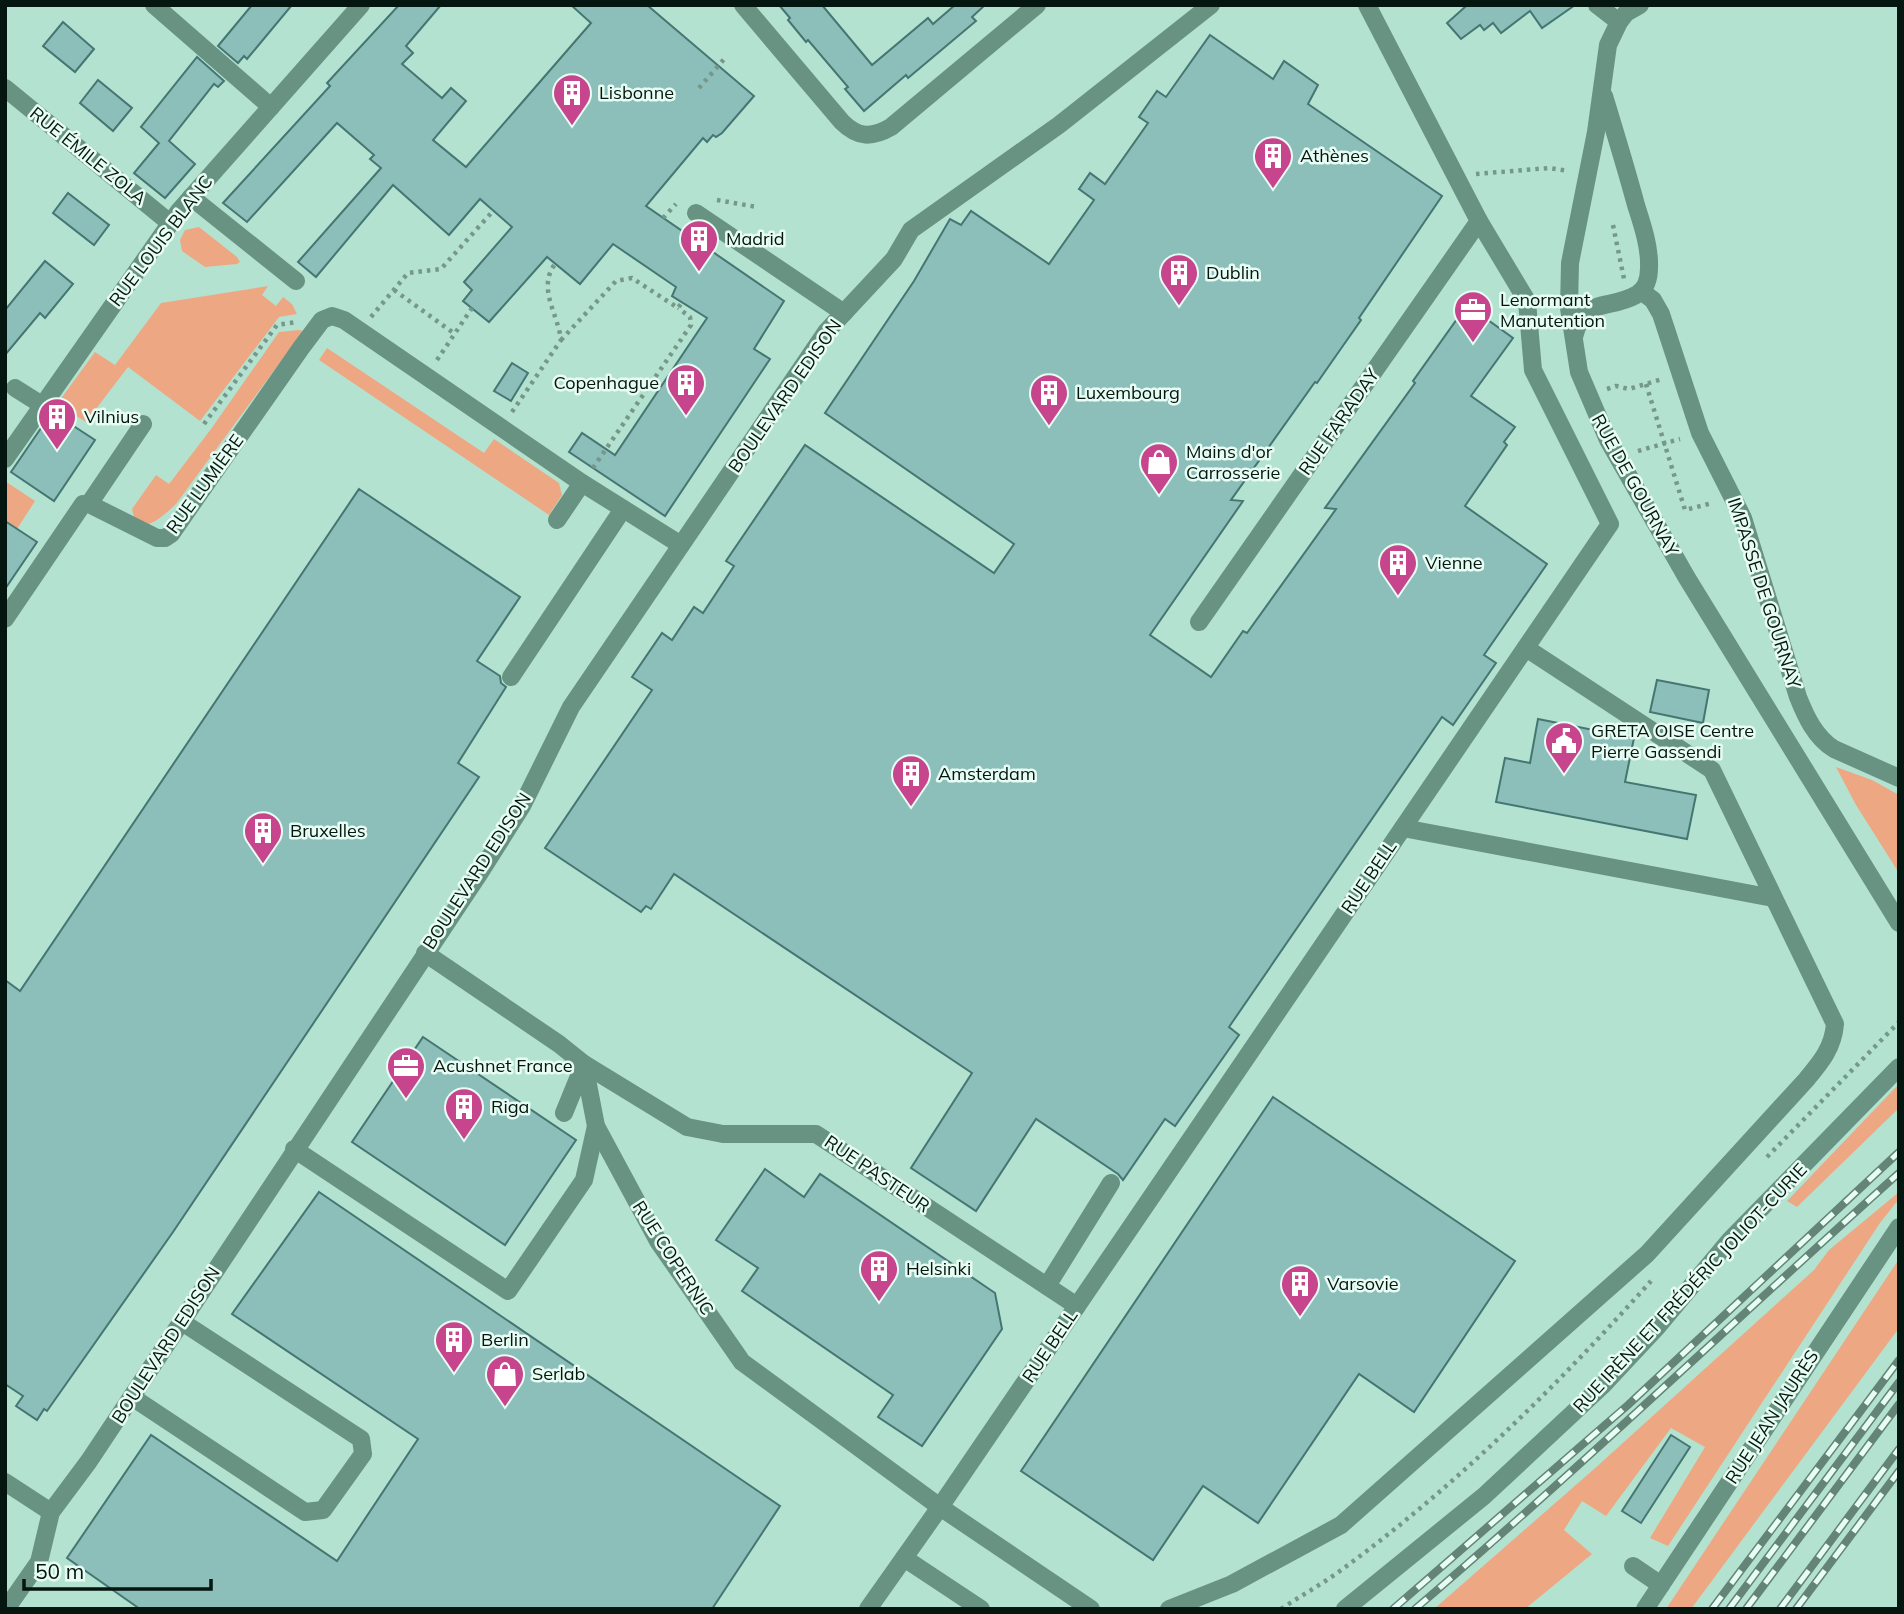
<svg xmlns="http://www.w3.org/2000/svg" width="1904" height="1614" viewBox="0 0 1904 1614" font-family="Mulish,sans-serif">
<style>
.green{fill:#eda883}
.building{fill:#8cbeba;stroke:#457672;stroke-width:2}
.lines{fill:none;stroke-linecap:round;stroke-linejoin:round}
.path{stroke:#75988b;stroke-width:4.5;stroke-dasharray:3.5 5;stroke-linecap:butt}
.minor{stroke:#689383;stroke-width:18}
.rail-casing{stroke:#648478;stroke-width:8}
.rail{stroke:#e7fdf4;stroke-width:5;stroke-dasharray:16;stroke-linecap:butt}
.labels{text-anchor:middle;stroke-width:5;stroke-linejoin:round;paint-order:stroke}
.poi-label{font-size:18px;fill:#051510;stroke:#e7fdf4;text-anchor:start}
.street-label{font-size:18px;fill:#051510;stroke:#e7fdf4}
</style>
<rect width="100%" height="100%" fill="#b4e2d0"/>
<g class="green">
<path d="M199 227 237 257 240 262 237 264 205 267 182 251 180 240 185 230Z"/>
<path d="M268 286 262 295 276 306 283 297 292 304 297 314 279 317 200 421 128 367 86 422 57 404 95 352 115 365 161 303Z"/>
<path d="M299 330 303 331 176 504C165 514 138 542 132 509L156 475 169 484 211 429 279 332Z"/>
<path d="M327 348 484 453 494 439 559 483 562 495 549 515 319 360Z"/>
<path d="M5 481 35 501 17 529 5 521Z"/>
<path d="M1836 767 1872 780 1899 795V873L1856 805Z"/>
<path d="M1899 1084V1108L1797 1207 1787 1201Z"/>
<path d="M1899 1192V1199L1880 1223 1668 1546 1650 1538 1705 1447 1671 1428 1606 1516 1582 1501 1564 1530 1592 1554 1525 1609H1434L1593 1470 1814 1270 1829 1250Z"/>
<path d="M1899 1259V1328L1691 1609H1666Z"/>
</g>
<g class="building">
<path d="M252 5H292L247 59 244 56 238 63 218 46Z"/>
<path d="M399 5H441L406 46 413 53 402 64 442 98 451 88 466 101 433 140 466 167 591 23 571 5H647L754 96 722 133 716 137 713 135 707 142 703 138 646 206 784 301 754 349 770 359 665 516 569 452 582 433 615 455 707 318 672 296 676 287 613 244 580 284 547 257 489 322 463 301 472 290 464 282 512 227 480 199 449 235 393 185 316 277 298 262 381 168 370 159 374 155 337 123 247 222 223 203 330 86 327 83Z"/>
<path d="M779 5H822L872 65 928 18 933 24 955 5H985L972 17 976 21 908 78 906 75 864 111 845 89 848 87 808 40 806 42 788 20 790 18Z"/>
<path d="M1464 5H1575L1542 28 1530 11 1501 33 1493 23 1484 30 1480 25 1461 39 1447 23 1465 7Z"/>
<path d="M63 22 94 49 75 72 43 46Z"/>
<path d="M1210 35 1273 79 1284 61 1318 85 1308 104 1442 196 1359 318 1361 320 1340 350 1317 383 1315 382 1231 500 1243 501 1150 635 1211 677 1243 631 1247 633 1336 509 1325 508 1415 383 1413 381 1467 305 1513 338 1471 396 1515 427 1504 442 1507 445 1465 506 1547 564 1484 655 1496 663 1453 725 1442 717 1229 1027 1239 1035 1175 1126 1165 1119 1123 1180 1118 1174 1036 1119 976 1211 911 1168 972 1073 674 874 651 909 646 906 641 912 545 848 652 690 632 677 662 633 672 640 694 607 703 613 734 566 726 561 805 445 994 573 1014 544 825 413 914 281 950 219 961 225 971 211 1049 264 1094 200 1079 189 1090 173 1105 184 1148 123 1139 117 1157 91 1166 97Z"/>
<path d="M197 57 224 81 218 87 214 84 169 141 195 164 165 198 134 173 159 143 141 127Z"/>
<path d="M98 80 132 108 113 131 80 103Z"/>
<path d="M68 193 109 225 94 245 53 213Z"/>
<path d="M45 261 73 284 45 318 40 313 5 355V310Z"/>
<path d="M512 363 528 373 511 401 494 391Z"/>
<path d="M52 412 95 440 54 501 11 472Z"/>
<path d="M359 489 520 597 477 661 500 676 501 683 506 687 458 763 479 777 173 1232 47 1411 44 1409 37 1420 16 1406 23 1396 5 1384V980L20 991Z"/>
<path d="M5 521 37 542 5 589Z"/>
<path d="M1657 680 1709 690 1703 723 1650 712Z"/>
<path d="M1538 719 1634 738 1625 782 1696 795 1687 839 1496 802 1505 758 1530 763Z"/>
<path d="M423 1037 576 1140 505 1245 352 1142Z"/>
<path d="M1273 1097 1515 1261 1414 1412 1359 1374 1258 1523 1203 1486 1153 1560 1021 1471Z"/>
<path d="M765 1169 804 1197 820 1174 995 1293 1002 1329 922 1446 878 1417 893 1395 742 1291 758 1268 716 1240Z"/>
<path d="M319 1192 780 1506 712 1609H140L67 1558 151 1435 337 1561 418 1439 232 1314Z"/>
<path d="M1671 1435 1690 1447 1641 1523 1622 1511Z"/>
</g>
<g class="lines">
<g class="path">
<path d="M699 88 725 58"/>
<path d="M1476 174 1549 168 1569 171"/>
<path d="M717 200 757 207"/>
<path d="M663 218 676 204"/>
<path d="M1613 225 1624 279"/>
<path d="M394 290 455 334"/>
<path d="M371 317 408 273 441 269 493 211"/>
<path d="M561 340 616 281 632 278 678 308 682 302"/>
<path d="M437 360 472 308"/>
<path d="M1646 384 1685 510 1712 503"/>
<path d="M1607 389 1616 386 1629 389 1662 379"/>
<path d="M512 412 561 340C558 314 537 288 555 264"/>
<path d="M204 424 277 325 297 322"/>
<path d="M1638 451 1680 439"/>
<path d="M593 468 691 325 690 317 678 308"/>
<path d="M1767 1157 1899 1022"/>
<path d="M1281 1609C1302 1595 1324 1583 1344 1568 1457 1485 1557 1386 1651 1281"/>
</g>
<g class="minor">
<path d="M154 5 271 107"/>
<path d="M743 5 842 122C858 138 872 138 891 127L1037 5"/>
<path d="M1597 5 1619 22"/>
<path d="M1640 5 1626 13 1619 22 1608 45 1596 132 1570 263 1569 308 1579 372 1608 440 1687 578 1899 923"/>
<path d="M5 88 170 223"/>
<path d="M191 197 296 281"/>
<path d="M696 213 844 313"/>
<path d="M1641 291 1653 300 1661 314 1700 433 1743 518 1798 697C1806 717 1815 737 1834 749L1899 778"/>
<path d="M1574 337C1584 296 1607 311 1636 295 1646 290 1649 278 1649 268 1650 247 1642 224 1636 205 1626 168 1615 132 1604 96"/>
<path d="M15 388 42 405"/>
<path d="M5 459 179 211 361 5"/>
<path d="M89 504 143 424"/>
<path d="M557 520 582 483"/>
<path d="M5 619 83 504H89L157 538H165L171 534 301 348 322 320 332 316 344 320 582 483 681 545"/>
<path d="M1199 622 1479 221"/>
<path d="M511 677 623 509"/>
<path d="M1403 828 1773 898"/>
<path d="M425 953 559 1044 584 1064 596 1126 658 1241 742 1362 940 1507 1091 1609"/>
<path d="M564 1113 584 1064 687 1127 723 1134H816L1077 1306"/>
<path d="M294 1149 508 1291 584 1180 596 1126"/>
<path d="M1047 1286 1111 1183"/>
<path d="M132 1397 305 1512 323 1510 363 1454 361 1439 182 1322"/>
<path d="M5 1482 51 1512"/>
<path d="M904 1558 981 1609"/>
<path d="M1633 1566 1661 1585"/>
<path d="M6 1609 39 1562 51 1512 89 1461 481 871 522 806 571 707 826 332 894 259 911 230 1059 125 1211 5"/>
<path d="M868 1609 940 1507 1610 524 1533 370 1527 301 1479 221 1367 5"/>
<path d="M1169 1609 1232 1584 1341 1525 1647 1254 1806 1080C1821 1062 1833 1048 1835 1024L1712 770 1526 648"/>
<path d="M1345 1609 1484 1496 1602 1386 1658 1326 1730 1240 1899 1067"/>
<path d="M1645 1609 1899 1227"/>
</g>
<defs>
<g id="rail">
<path d="M1393 1609 1628 1405 1899 1152"/>
<path d="M1415 1609C1580 1468 1737 1318 1899 1173"/>
<path d="M1712 1609 1899 1360"/>
<path d="M1729 1609 1899 1382"/>
<path d="M1746 1609 1899 1404"/>
<path d="M1780 1609 1899 1449"/>
<path d="M1796 1609 1899 1471"/>
</g>
</defs>
<use href="#rail" class="rail-casing"/>
<use href="#rail" class="rail"/>
</g>
<defs>
<symbol id="building-pin" viewBox="-11 -11 22 30"><path d="M0 17L-7.5 6A9.5 9.5 0 1 1 7.5 6Z" fill="#c6458d" stroke="#e7fdf4"/><path d="M-4-6H4V6H1V3H-1V6H-4ZM-2.5-4.3h1.7v1.8h-1.7ZM.8-4.3h1.7v1.8H.8ZM-2.5-1h1.7V.8h-1.7ZM.8-1h1.7V.8H.8Z" fill="#fff"/></symbol>
<symbol id="office-pin" viewBox="-11 -11 22 30"><path d="M0 17L-7.5 6A9.5 9.5 0 1 1 7.5 6Z" fill="#c6458d" stroke="#e7fdf4"/><path d="M-6-3h4V-5.5h4V-3h4V5H-6ZM-1-4.5V-3h2v-1.5ZM-6 0V1H6V0Z" fill="#fff"/></symbol>
<symbol id="shop-pin" viewBox="-11 -11 22 30"><path d="M0 17L-7.5 6A9.5 9.5 0 1 1 7.5 6Z" fill="#c6458d" stroke="#e7fdf4"/><path d="M-5-2.5h2.3a2.7 3.5 0 0 1 5.4 0H5L5.5 6h-11ZM-1.5-2.5h3a1.5 2.3 0 0 0-3 0Z" fill="#fff"/></symbol>
<symbol id="civic-pin" viewBox="-11 -11 22 30"><path d="M0 17L-7.5 6A9.5 9.5 0 1 1 7.5 6Z" fill="#c6458d" stroke="#e7fdf4"/><path d="M-.6-6.5H3V-4.5H.6V-3L4-1V1h2V6H-6V1h2V-1L-.6-3ZM-1.2 2.5V6h2.4V2.5Z" fill="#fff"/></symbol>
</defs>
<g fill-rule="evenodd">
<use href="#building-pin" x="550" y="71" width="44" height="60"/>
<use href="#building-pin" x="1251" y="134" width="44" height="60"/>
<use href="#building-pin" x="677" y="217" width="44" height="60"/>
<use href="#building-pin" x="1157" y="251" width="44" height="60"/>
<use href="#office-pin" x="1451" y="288" width="44" height="60"/>
<use href="#building-pin" x="664" y="361" width="44" height="60"/>
<use href="#building-pin" x="1027" y="371" width="44" height="60"/>
<use href="#building-pin" x="35" y="395" width="44" height="60"/>
<use href="#shop-pin" x="1137" y="440" width="44" height="60"/>
<use href="#building-pin" x="1376" y="541" width="44" height="60"/>
<use href="#civic-pin" x="1542" y="719" width="44" height="60"/>
<use href="#building-pin" x="889" y="752" width="44" height="60"/>
<use href="#building-pin" x="241" y="809" width="44" height="60"/>
<use href="#office-pin" x="384" y="1044" width="44" height="60"/>
<use href="#building-pin" x="442" y="1085" width="44" height="60"/>
<use href="#building-pin" x="857" y="1247" width="44" height="60"/>
<use href="#building-pin" x="1278" y="1262" width="44" height="60"/>
<use href="#building-pin" x="432" y="1318" width="44" height="60"/>
<use href="#shop-pin" x="483" y="1352" width="44" height="60"/>
</g>
<g class="labels">
<g class="poi-label">
<text x="599" y="99">Lisbonne</text>
<text x="1300" y="162">Athènes</text>
<text x="726" y="245">Madrid</text>
<text x="1206" y="279">Dublin</text>
<text x="1500" y="306">Lenormant<tspan x="1500" dy="21">Manutention</tspan></text>
<text x="659" y="389" text-anchor="end">Copenhague</text>
<text x="1076" y="399">Luxembourg</text>
<text x="84" y="423">Vilnius</text>
<text x="1186" y="458">Mains d'or<tspan x="1186" dy="21">Carrosserie</tspan></text>
<text x="1425" y="569">Vienne</text>
<text x="1591" y="737">GRETA OISE Centre<tspan x="1591" dy="21">Pierre Gassendi</tspan></text>
<text x="938" y="780">Amsterdam</text>
<text x="290" y="837">Bruxelles</text>
<text x="433" y="1072">Acushnet France</text>
<text x="491" y="1113">Riga</text>
<text x="906" y="1275">Helsinki</text>
<text x="1327" y="1290">Varsovie</text>
<text x="481" y="1346">Berlin</text>
<text x="532" y="1380">Serlab</text>
</g>
<g class="street-label">
<text transform="translate(88 156) rotate(39)" y="6">RUE ÉMILE ZOLA</text>
<text transform="translate(161 241) rotate(-53)" y="6">RUE LOUIS BLANC</text>
<text transform="translate(785 396) rotate(-55)" y="6">BOULEVARD EDISON</text>
<text transform="translate(1339 422) rotate(-55)" y="6">RUE FARADAY</text>
<text transform="translate(205 484) rotate(-54)" y="6">RUE LUMIÈRE</text>
<text transform="translate(1635 485) rotate(61)" y="6">RUE DE GOURNAY</text>
<text transform="translate(1764 593) rotate(72)" y="6">IMPASSE DE GOURNAY</text>
<text transform="translate(477 871) rotate(-57)" y="6">BOULEVARD EDISON</text>
<text transform="translate(1369 877) rotate(-56)" y="6">RUE BELL</text>
<text transform="translate(877 1174) rotate(34)" y="6">RUE PASTEUR</text>
<text transform="translate(673 1258) rotate(57)" y="6">RUE COPERNIC</text>
<text transform="translate(1690 1288) rotate(-47)" y="6">RUE IRÈNE ET FRÉDÉRIC JOLIOT-CURIE</text>
<text transform="translate(166 1345) rotate(-57)" y="6">BOULEVARD EDISON</text>
<text transform="translate(1050 1346) rotate(-56)" y="6">RUE BELL</text>
<text transform="translate(1772 1417) rotate(-57)" y="6">RUE JEAN JAURÈS</text>
</g>
</g>
<rect width="1904" height="1614" fill="none" stroke="#051510" stroke-width="14"/>
<path d="M24 1579v10h187v-10" fill="none" stroke="#051510" stroke-width="3.5"/>
<text x="35" y="1579" font-size="21" fill="#051510" stroke="#e7fdf4" stroke-width="5" paint-order="stroke">50 m</text>
</svg>
